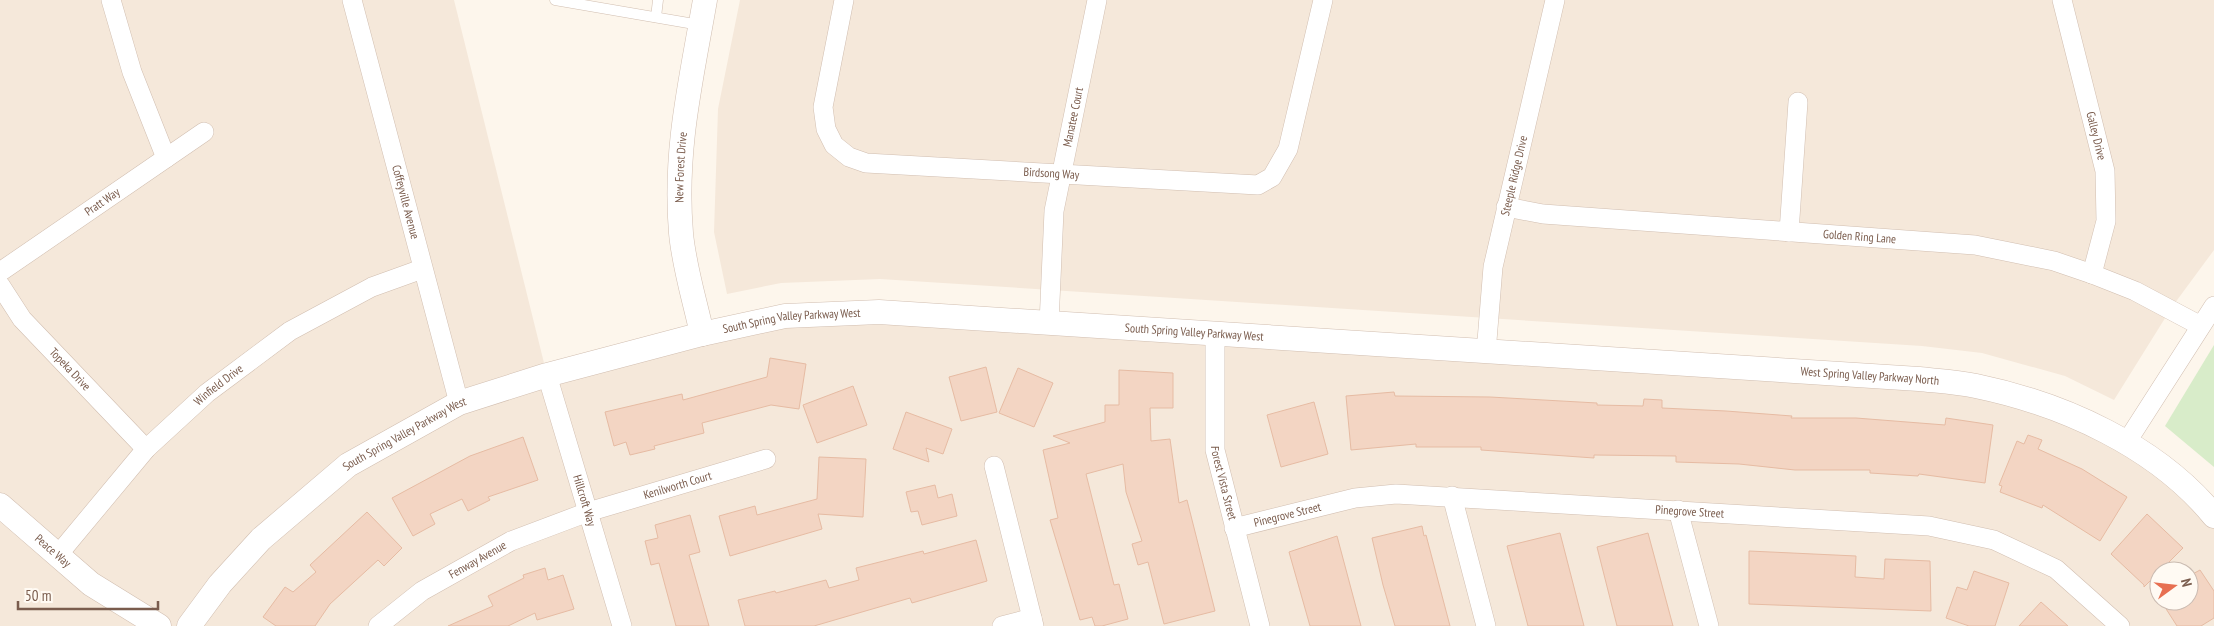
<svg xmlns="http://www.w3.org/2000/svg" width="2214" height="626" viewBox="0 0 2214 626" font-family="'PT Sans Narrow',sans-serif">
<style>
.residential{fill:#f5e8da;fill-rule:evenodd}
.green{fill:#d8ecc9}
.building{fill:#f3d5c3;stroke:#e6bba3}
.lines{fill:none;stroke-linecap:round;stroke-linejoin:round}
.service-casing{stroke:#d1beb0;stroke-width:11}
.minor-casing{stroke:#d1beb0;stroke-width:20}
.tertiary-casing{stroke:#d1beb0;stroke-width:25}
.service{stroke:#fff;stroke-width:10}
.minor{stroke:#fff;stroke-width:19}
.tertiary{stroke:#fff;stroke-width:24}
.labels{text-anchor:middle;stroke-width:5;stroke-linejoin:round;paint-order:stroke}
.street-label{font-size:12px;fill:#7a5c4d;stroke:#fffaf3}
</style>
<rect width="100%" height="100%" fill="#fdf6ec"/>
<g class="residential">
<path d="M0 0H454L547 375 785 316 1919 379 2053 407 2126 443 2214 517V626H0ZM2159 571H2189V601H2159Z"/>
<path d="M740 0H2214V250L2172 307 2114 400 2065 376 1982 353 1922 346 880 279 781 283 727 294 714 232 718 109Z"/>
</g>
<path class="green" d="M2214 345V467L2165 426Z"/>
<g class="building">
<path d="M770 358 806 364 799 409 771 405 702 423 704 433 654 446 655 449 630 455 626 442 614 446 605 412 682 394 683 400 767 377Z"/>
<path d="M986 367 997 412 961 421 949 377Z"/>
<path d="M1018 368 1053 383 1034 427 999 413Z"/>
<path d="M1119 370 1173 373V408H1150L1151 441 1170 439 1179 503 1187 500 1215 611 1164 624 1148 562 1138 565 1132 544 1142 541 1126 492 1123 464 1086 474 1114 585 1119 584 1128 619 1102 626H1095L1092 617 1080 620 1050 520 1058 518 1043 450 1070 443 1053 436 1105 422V405H1119Z"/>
<path d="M853 386 867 425 817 443 803 405Z"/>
<path d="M1394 392 1395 396 1490 397 1597 403V405L1643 406 1644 399 1662 400V408L1726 411 1792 416 1791 418H1856L1945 425 1946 418 1993 425 1985 483 1919 474 1918 476 1870 473V470H1795L1739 464 1676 462V456L1594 455V458L1481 450V447H1416V444L1351 450 1346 396Z"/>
<path d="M1314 402 1328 454 1281 467 1267 415Z"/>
<path d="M906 412 952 429 943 454 926 448 929 462 893 449Z"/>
<path d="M2028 435 2042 440 2038 449 2082 469 2127 497 2100 541 2043 505 2042 508 2000 492 2002 486 1999 485 2017 441 2024 444Z"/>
<path d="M523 437 538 480 488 497 490 500 468 511 462 499 430 514 435 524 413 536 392 498 470 456Z"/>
<path d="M819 457 866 459 863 517 818 514 822 529 730 556 719 516 755 506 757 515 817 499Z"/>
<path d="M935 485 938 498 952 494 957 516 922 525 918 511 911 512 906 492Z"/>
<path d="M367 512 402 548 384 566 378 560 330 604 315 626H276L263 617 285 587 293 592 316 572 310 565Z"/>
<path d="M2147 514 2183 548 2144 587V585L2111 554Z"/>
<path d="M690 515 700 552 689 555 709 626H676L659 563 651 565 645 541 658 538 655 525Z"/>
<path d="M1422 526 1424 536 1426 535 1450 626H1395L1383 585 1372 538Z"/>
<path d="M1560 533 1584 626H1528L1507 546Z"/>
<path d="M1648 533 1673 626H1617L1597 547Z"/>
<path d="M1337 536 1361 626H1310L1289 552Z"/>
<path d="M976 540 987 581 912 603 910 598 814 626H745L738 600 775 591 776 593 826 580 829 588 859 580 856 568 923 551 924 554Z"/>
<path d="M1749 551 1856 556 1855 577 1884 579 1885 559 1930 561 1931 611 1749 604Z"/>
<path d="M545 568 548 580 563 575 574 609 537 620 535 613 508 626H448L493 606 488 596 524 578 523 575Z"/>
<path d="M2200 570 2214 591V618L2201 626H2177L2161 601H2189V576Z"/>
<path d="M1974 571 2009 583 1995 626H1969L1946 618 1957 587 1967 590Z"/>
<path d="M2041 602 2068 626H2019Z"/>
</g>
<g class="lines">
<defs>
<g id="service">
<path d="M555 0 700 25"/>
<path d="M656 17 658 0"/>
</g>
<g id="minor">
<path d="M111 0 132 72 166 158"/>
<path id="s1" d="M352 0 459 403"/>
<path id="s2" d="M844 0 823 107 826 129 834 145 849 157 866 163 1258 185 1272 177 1288 149 1323 0"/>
<path id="s3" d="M2062 0 2105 171 2106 221 2092 274"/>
<path id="s4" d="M1506 207 1543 214 1975 245 2054 261 2092 274 2135 291 2199 325"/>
<path d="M1789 232 1798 102"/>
<path id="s5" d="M0 272 204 132"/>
<path id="s6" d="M0 285 22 319 146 449"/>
<path id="s7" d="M1049 324 1054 211 1097 0"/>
<path id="s8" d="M1215 335V450L1260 626"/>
<path id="s9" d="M1486 353 1493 267 1555 0"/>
<path id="s10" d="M547 375 622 626"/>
<path d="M2126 443 2214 306"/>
<path d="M994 466 1034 626"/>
<path d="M1452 496 1486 626"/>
<path d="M1678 510 1709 626"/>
<path id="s11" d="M1234 528 1355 498 1396 494 1929 526 1994 540 2056 569 2120 626"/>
<path id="s12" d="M57 556 146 449 207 393 290 331 372 287 422 269"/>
<path id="s13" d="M378 626 422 591 511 541 588 512 766 459"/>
<path d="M1002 626 1032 618"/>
</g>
<g id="tertiary">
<path id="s14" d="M702 334C695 301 684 267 681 233 674 150 691 81 705 0"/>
<path id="s15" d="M0 505 91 584 159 626"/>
<path id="s16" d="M189 626 220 584 261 539 348 465 459 403 547 375 702 334 785 316 879 312 1919 379C1938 381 1957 382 1976 386 2063 404 2157 446 2214 516"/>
</g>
</defs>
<use href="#service" class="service-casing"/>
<use href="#minor" class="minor-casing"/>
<use href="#tertiary" class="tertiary-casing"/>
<use href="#service" class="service"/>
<use href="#minor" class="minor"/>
<use href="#tertiary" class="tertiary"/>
</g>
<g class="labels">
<g class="street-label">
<text dy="4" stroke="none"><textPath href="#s7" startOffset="209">Manatee Court</textPath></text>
<text dy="4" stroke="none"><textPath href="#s3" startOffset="140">Galley Drive</textPath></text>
<text dy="4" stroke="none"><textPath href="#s14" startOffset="169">New Forest Drive</textPath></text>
<text dy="4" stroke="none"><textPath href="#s2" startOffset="372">Birdsong Way</textPath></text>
<text dy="4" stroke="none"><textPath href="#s9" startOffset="180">Steeple Ridge Drive</textPath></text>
<text dy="4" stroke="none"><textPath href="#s5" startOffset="124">Pratt Way</textPath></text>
<text dy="4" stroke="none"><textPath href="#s1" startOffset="209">Coffeyville Avenue</textPath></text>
<text dy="4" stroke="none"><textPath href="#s4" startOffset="355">Golden Ring Lane</textPath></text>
<text dy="4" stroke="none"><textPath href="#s16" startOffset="698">South Spring Valley Parkway West</textPath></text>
<text dy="4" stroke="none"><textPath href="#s16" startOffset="1102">South Spring Valley Parkway West</textPath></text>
<text dy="4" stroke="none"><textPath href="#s6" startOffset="110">Topeka Drive</textPath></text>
<text dy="4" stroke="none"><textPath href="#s16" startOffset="1779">West Spring Valley Parkway North</textPath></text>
<text dy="4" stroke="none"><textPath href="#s12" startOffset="236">Winfield Drive</textPath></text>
<text dy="4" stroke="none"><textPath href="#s16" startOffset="292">South Spring Valley Parkway West</textPath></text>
<text dy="4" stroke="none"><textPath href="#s8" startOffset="149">Forest Vista Street</textPath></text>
<text dy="4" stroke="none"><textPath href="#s13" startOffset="334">Kenilworth Court</textPath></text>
<text dy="4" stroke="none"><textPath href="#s10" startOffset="131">Hillcroft Way</textPath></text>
<text dy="4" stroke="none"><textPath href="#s11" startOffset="460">Pinegrove Street</textPath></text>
<text dy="4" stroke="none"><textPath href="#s11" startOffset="55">Pinegrove Street</textPath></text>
<text dy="4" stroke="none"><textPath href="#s15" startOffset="70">Peace Way</textPath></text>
<text dy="4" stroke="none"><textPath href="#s13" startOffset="120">Fenway Avenue</textPath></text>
</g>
</g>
<g transform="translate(2174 586) rotate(75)"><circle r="24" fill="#fffaf3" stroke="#cabbb1"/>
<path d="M0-4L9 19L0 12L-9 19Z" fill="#e76f51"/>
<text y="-8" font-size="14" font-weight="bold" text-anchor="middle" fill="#7a5c4d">N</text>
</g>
<path d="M18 601v8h140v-8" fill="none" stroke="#7a5c4d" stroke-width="2.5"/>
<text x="25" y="601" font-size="15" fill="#7a5c4d" stroke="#fffaf3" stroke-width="4" paint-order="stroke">50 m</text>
</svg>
